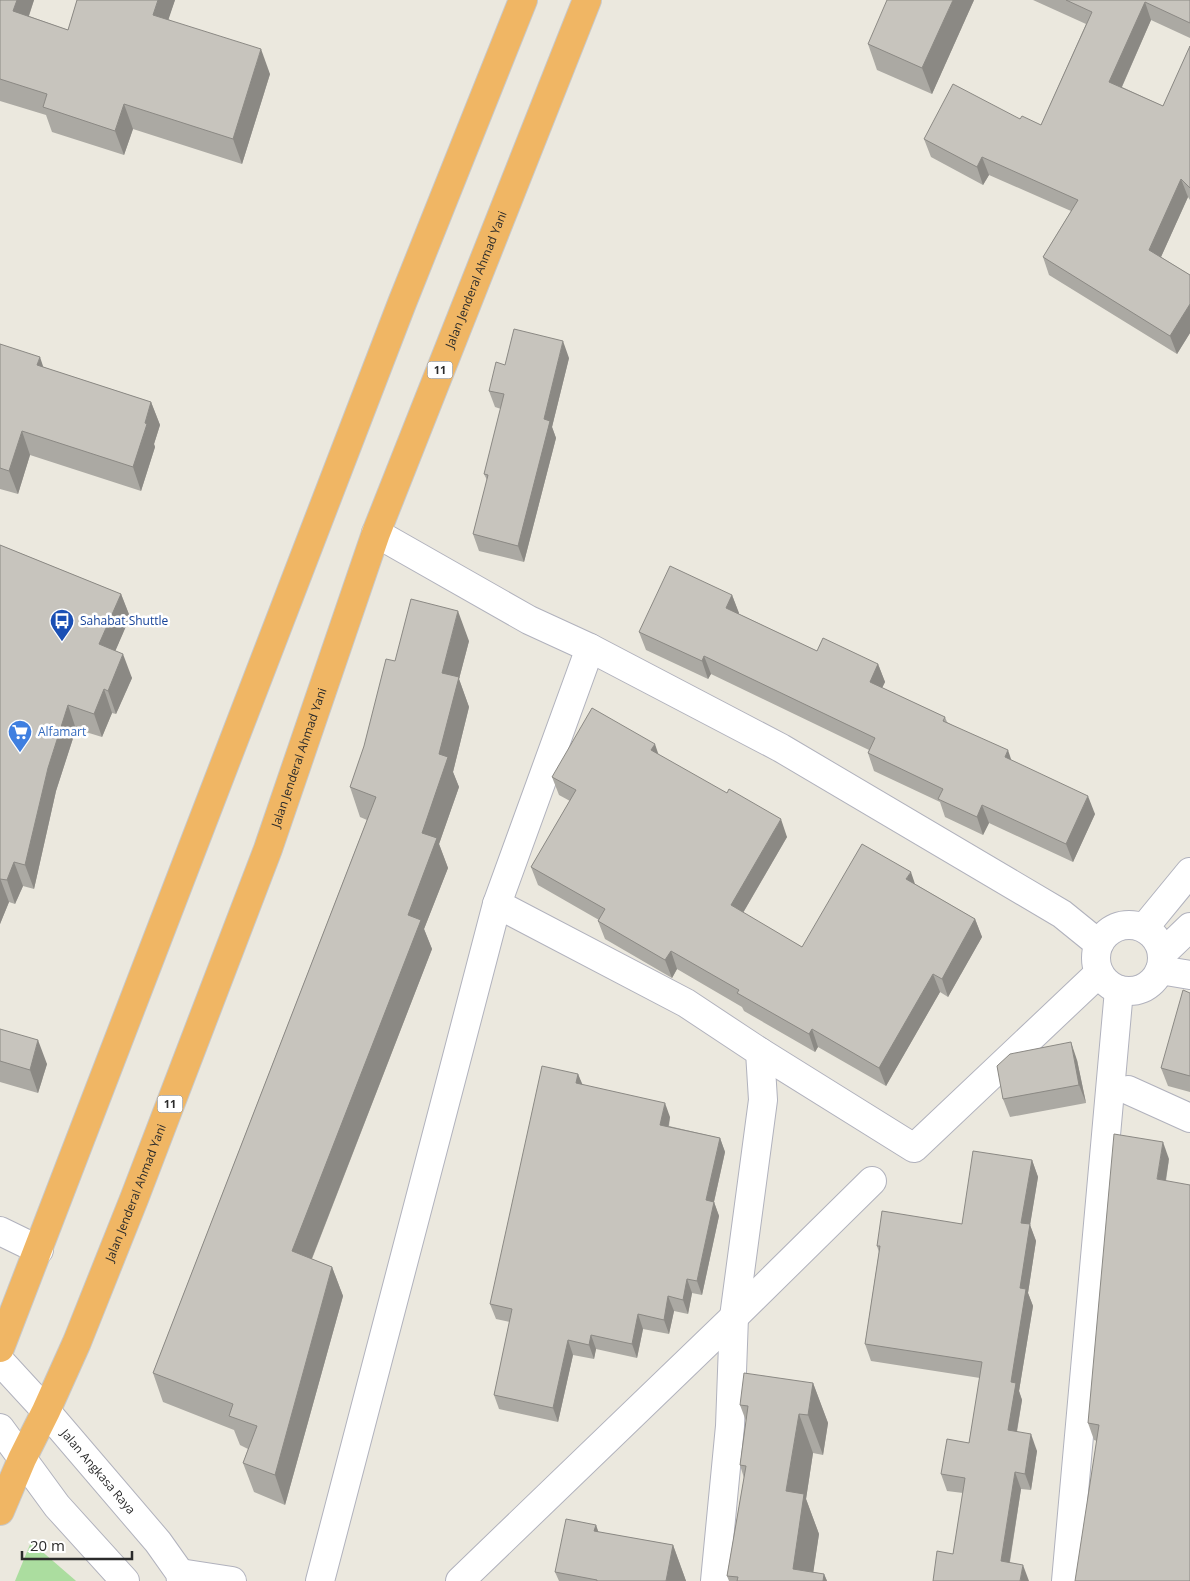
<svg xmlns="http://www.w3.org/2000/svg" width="1190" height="1581" viewBox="0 0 1190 1581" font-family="'Open Sans',sans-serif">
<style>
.green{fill:#abdd9f}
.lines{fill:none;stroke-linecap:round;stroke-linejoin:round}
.minor-casing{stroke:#b1b2bd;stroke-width:30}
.highway-casing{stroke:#c8c8c8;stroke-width:30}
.minor{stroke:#fff;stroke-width:28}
.highway{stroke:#f0b664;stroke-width:28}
.wall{fill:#aba9a3}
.shaded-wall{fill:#8b8984}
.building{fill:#c7c4bd;stroke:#8b8984}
.labels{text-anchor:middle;stroke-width:5;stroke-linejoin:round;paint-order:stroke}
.shield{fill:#fff;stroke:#6b6b6b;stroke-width:1}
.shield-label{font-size:11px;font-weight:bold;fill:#2b2b2b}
.street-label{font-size:12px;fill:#2b2b2b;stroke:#fff}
.transit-label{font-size:12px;fill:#164399;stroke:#fff;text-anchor:start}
.shop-label{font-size:12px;fill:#366cbe;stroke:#fff;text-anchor:start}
</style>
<rect width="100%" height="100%" fill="#ebe8de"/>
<path class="green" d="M31 1542 75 1580 76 1581H15Z"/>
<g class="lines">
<defs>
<g id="minor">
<path d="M376 533 529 620 590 648 781 748 1062 914 1099 944"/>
<path d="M497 904 686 1003 760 1052 763 1100 734 1317 730 1426 715 1581"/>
<circle cx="1129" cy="958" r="33"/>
<path d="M1144 928 1190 872"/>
<path d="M1162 954 1190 927"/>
<path d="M1160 970 1190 975"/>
<path d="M760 1052 914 1148 1099 973"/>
<path d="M1128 1090 1190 1118"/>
<path d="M0 1231 39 1250"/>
<path id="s1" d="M0 1361 46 1411 158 1542 180 1573 181 1581"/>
<path d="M0 1428 57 1506 125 1581"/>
<path d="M180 1573 232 1581"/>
<path d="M320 1581 497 904 590 648"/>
<path d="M460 1581 734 1317 872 1181"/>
<path d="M1066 1581 1119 990"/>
</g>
<g id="highway">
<path d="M0 1348 402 303 523 0"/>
<path id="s2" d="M0 1511 22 1459 46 1411 77 1342 134 1199 268 849 376 533 587 0"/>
</g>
</defs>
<use href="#minor" class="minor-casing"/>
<use href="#highway" class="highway-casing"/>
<use href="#minor" class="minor"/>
<use href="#highway" class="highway"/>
</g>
<g class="wall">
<path d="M0 0H34L29 16 68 30 77 0H175L168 19 270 74 242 164 133 129 124 155 52 132 46 115 0 101Z"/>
<path d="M974 0 932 94 877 70 868 44Z"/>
<path d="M1033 0H1190V38L1151 20 1122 87 1163 106 1190 46V200L1188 197 1161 257 1190 275V333L1177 354 1049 275 1043 257 1071 211 989 175 983 185 931 157 924 139 1020 119 1041 125 1086 24Z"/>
<path d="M0 344 43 367 151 402 160 425 154 444 155 447 141 491 30 455 18 494 0 489Z"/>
<path d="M569 358 552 427 556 438 524 562 479 551 473 534 487 480 484 474 501 409 495 407 489 391 505 365Z"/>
<path d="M0 545 121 594 130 617 115 651 132 678 116 714 112 713 102 737 76 729 56 791 34 889 23 886 15 904 9 902 0 924Z"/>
<path d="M732 595 739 614 817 651 878 664 885 682 882 688 945 717 947 722 1011 760 1095 814 1073 862 989 823 983 835 945 817 940 802 874 771 868 753 869 750 711 674 708 679 646 650 639 632Z"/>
<path d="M469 641 459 679 469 707 453 772 459 787 439 844 448 868 424 929 432 949 312 1259 332 1267 343 1296 285 1505 254 1492 243 1463 248 1449 240 1445 234 1430 163 1402 153 1373 367 820 360 817 350 787 395 661Z"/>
<path d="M658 754 787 837 743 913 802 947 915 884 975 919 982 937 948 997 940 992 886 1086 818 1047 815 1052 744 1011 742 1007 677 969 672 978 605 939 598 921 599 920 538 885 531 867 570 801 559 795 552 777Z"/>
<path d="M1190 993V1092L1168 1086 1161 1068Z"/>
<path d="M0 1029 47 1064 38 1093 0 1082Z"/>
<path d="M1077 1060 1086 1103 1010 1117 1003 1099Z"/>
<path d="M578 1074 582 1085 670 1117 669 1126 720 1138 725 1152 714 1202 719 1216 702 1295 692 1293 688 1314 674 1311 669 1334 643 1329 637 1358 596 1349 594 1359 573 1355 558 1422 499 1409 494 1395 510 1322 496 1319 490 1304Z"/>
<path d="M1169 1159 1166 1181 1097 1441 1094 1440 1088 1423Z"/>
<path d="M1032 1160 1038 1177 1030 1225 1036 1241 1028 1293 1033 1306 1019 1391 1022 1400 1017 1432 1037 1451 1031 1490 1021 1489 1010 1562 953 1554 963 1493 947 1491 941 1474 969 1443 980 1378 871 1361 865 1344 879 1252 877 1246 962 1224Z"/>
<path d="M813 1383 828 1423 823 1455 813 1453 806 1499 819 1534 813 1572 824 1574 827 1581H729L727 1576 744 1478 740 1465 746 1421 740 1405Z"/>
<path d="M596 1525 598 1532 673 1545 686 1581H559L555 1572Z"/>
</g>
<g class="shaded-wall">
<path d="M17 0H34L22 36 13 11Z"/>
<path d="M158 0H175L162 39 153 15Z"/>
<path d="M953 0H974L932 94 922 68Z"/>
<path d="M1145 2 1151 20 1116 100 1109 82Z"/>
<path d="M261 49 270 74 242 164 233 139Z"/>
<path d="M124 104 133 129 124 155 115 131Z"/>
<path d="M982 157 989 175 983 185 977 167Z"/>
<path d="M1181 179 1188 197 1156 268 1149 250Z"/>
<path d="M1190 304V333L1177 354 1170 336Z"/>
<path d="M563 341 569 358 552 427 556 438 524 562 518 546 544 419Z"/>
<path d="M40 357 48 381 37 365Z"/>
<path d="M151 402 160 425 154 444 155 447 141 491 133 467Z"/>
<path d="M22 431 30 455 18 494 9 471Z"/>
<path d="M121 594 130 617 108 668 99 644Z"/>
<path d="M732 595 739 613 733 626 726 608Z"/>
<path d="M458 611 469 641 459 679 469 707 453 772 459 787 439 844 448 868 424 929 432 949 303 1281 292 1251 408 915 422 833 439 754 442 673Z"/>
<path d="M123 654 132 678 116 714 108 691Z"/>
<path d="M704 656 711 674 708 679 702 661Z"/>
<path d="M878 664 885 682 876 700 870 682Z"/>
<path d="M104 689 112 713 102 737 94 714Z"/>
<path d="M68 705 76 729 56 791 34 889 25 865 48 768Z"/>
<path d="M655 744 661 762 651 750Z"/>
<path d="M1008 750 1014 768 1005 757Z"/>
<path d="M1088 796 1095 814 1073 862 1066 844Z"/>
<path d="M982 805 989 823 983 835 977 817Z"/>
<path d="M781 819 787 837 737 923 731 905Z"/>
<path d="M14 862 23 886 15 904 7 880Z"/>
<path d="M911 872 917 890 906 879Z"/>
<path d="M0 878 9 902 0 924Z"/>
<path d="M975 919 982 937 948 997 942 979Z"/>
<path d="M671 951 677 969 672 978 665 960Z"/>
<path d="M933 974 940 992 886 1086 879 1068Z"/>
<path d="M812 1029 818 1047 815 1052 809 1034Z"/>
<path d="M38 1040 47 1064 38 1093 30 1070Z"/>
<path d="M1071 1042 1077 1060 1086 1103 1079 1085Z"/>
<path d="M578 1074 584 1088 576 1083Z"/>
<path d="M665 1103 670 1117 666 1139 660 1125Z"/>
<path d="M720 1138 725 1152 711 1215 706 1200Z"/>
<path d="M1163 1142 1169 1159 1163 1196 1157 1179Z"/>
<path d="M1032 1160 1038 1177 1030 1225 1036 1241 1028 1293 1033 1306 1019 1391 1022 1400 1014 1447 1008 1430 1011 1382 1020 1288 1021 1223Z"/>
<path d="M714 1202 719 1216 702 1295 697 1281Z"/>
<path d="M332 1267 343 1296 285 1505 275 1475Z"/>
<path d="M687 1279 692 1293 688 1314 683 1300Z"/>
<path d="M668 1296 674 1311 669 1334 664 1320Z"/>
<path d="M638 1314 643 1329 637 1358 632 1344Z"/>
<path d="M591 1335 596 1349 594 1359 589 1345Z"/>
<path d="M568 1340 573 1355 558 1422 553 1408Z"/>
<path d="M813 1383 828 1423 823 1455 808 1415Z"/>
<path d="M799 1414 813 1453 806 1499 819 1534 812 1581 793 1569 786 1491Z"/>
<path d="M1031 1434 1037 1451 1031 1490 1025 1474Z"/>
<path d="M1015 1472 1021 1489 1007 1578 1001 1561Z"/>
<path d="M596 1525 610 1565 594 1531Z"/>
<path d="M673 1545 686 1581H666Z"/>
<path d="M1023 1565 1029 1581H1020Z"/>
<path d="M824 1574 827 1581H823Z"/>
</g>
<g class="building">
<path d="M0 0H17L13 11 68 30 77 0H158L153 15 261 49 233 139 124 104 115 131 43 107 47 94 0 79Z"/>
<path d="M887 0H953L922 68 868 44Z"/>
<path d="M1066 0H1190V23L1145 2 1109 82 1163 106 1190 46V188L1181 179 1149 250 1190 275V304L1170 336 1043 257 1078 200 982 157 977 167 924 139 953 84 1020 119 1022 116 1041 125 1092 12Z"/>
<path d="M514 329 563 341 544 419 550 421 518 546 473 534 488 475 484 474 504 394 489 391 496 362 505 365Z"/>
<path d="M0 344 40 357 37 365 151 402 145 423 147 424 133 467 22 431 9 471 0 468Z"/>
<path d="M0 545 121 594 99 644 123 654 108 691 104 689 94 714 68 705 48 768 25 865 14 862 7 880 0 879Z"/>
<path d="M670 566 732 595 726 608 817 651 823 638 878 664 870 682 945 717 943 721 1008 750 1005 757 1088 796 1066 844 982 805 977 817 938 799 943 789 868 753 875 738 704 656 702 661 639 632Z"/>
<path d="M411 599 458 611 442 673 459 677 439 754 448 757 422 833 437 838 408 915 421 920 292 1251 332 1267 275 1475 243 1463 257 1426 229 1416 233 1404 153 1373 376 797 350 787 364 746 386 659 395 661Z"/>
<path d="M592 708 655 744 651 750 727 793 729 789 781 819 731 905 802 947 862 844 911 872 906 879 975 919 942 979 933 974 879 1068 812 1029 809 1034 737 993 739 990 671 951 665 960 598 921 605 909 531 867 576 790 552 777Z"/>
<path d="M1183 990 1190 993V1076L1161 1068Z"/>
<path d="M0 1029 38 1040 30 1070 0 1061Z"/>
<path d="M1071 1042 1079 1085 1003 1099 997 1066 1010 1054Z"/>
<path d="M542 1066 578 1074 576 1083 665 1103 660 1125 720 1138 706 1200 714 1202 697 1281 687 1279 683 1300 668 1296 664 1320 638 1314 632 1344 591 1335 589 1345 568 1340 553 1408 494 1395 512 1309 490 1304Z"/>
<path d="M1114 1134 1163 1142 1157 1179 1190 1185V1581H1075L1099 1425 1088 1423Z"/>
<path d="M973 1151 1032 1160 1021 1223 1030 1224 1020 1288 1026 1289 1011 1382 1016 1383 1008 1430 1031 1434 1025 1474 1015 1472 1001 1561 1023 1565 1020 1581H933L937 1551 953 1554 965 1478 941 1474 947 1439 969 1443 982 1362 865 1344 880 1246H877L882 1211 962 1224Z"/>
<path d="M744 1373 813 1383 808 1415 799 1414 786 1491 804 1494 793 1569 824 1574 823 1581H737L738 1577 727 1576 746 1466 740 1465 748 1406 740 1405Z"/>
<path d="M566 1519 596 1525 594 1531 673 1545 666 1581H597V1580L555 1572Z"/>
</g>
<defs>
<symbol id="bus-pin" viewBox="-11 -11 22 30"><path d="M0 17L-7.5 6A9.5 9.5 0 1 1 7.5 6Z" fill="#1a4fb4" stroke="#fff"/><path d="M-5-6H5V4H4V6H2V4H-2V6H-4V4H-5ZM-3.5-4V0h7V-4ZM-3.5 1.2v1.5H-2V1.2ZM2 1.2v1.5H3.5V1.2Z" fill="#fff"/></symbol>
<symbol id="supermarket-pin" viewBox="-11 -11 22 30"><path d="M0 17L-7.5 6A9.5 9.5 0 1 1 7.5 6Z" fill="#3f7fe0" stroke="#fff"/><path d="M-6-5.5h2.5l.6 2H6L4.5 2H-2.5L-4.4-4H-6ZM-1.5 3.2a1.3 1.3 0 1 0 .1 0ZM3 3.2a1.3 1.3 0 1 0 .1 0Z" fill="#fff"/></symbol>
</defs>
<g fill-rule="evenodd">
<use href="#bus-pin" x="48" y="607" width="28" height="38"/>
<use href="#supermarket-pin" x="6" y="718" width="28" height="38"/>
</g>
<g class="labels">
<g class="shield">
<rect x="427.5" y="361.5" width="25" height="17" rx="4"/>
<rect x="157.5" y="1095.5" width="25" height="17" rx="4"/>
</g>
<g class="shield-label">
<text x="440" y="374">11</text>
<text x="170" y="1108">11</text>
</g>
<g class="street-label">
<text dy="4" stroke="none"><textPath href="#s2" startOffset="1321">Jalan Jenderal Ahmad Yani</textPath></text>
<text dy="4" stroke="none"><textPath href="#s2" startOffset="811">Jalan Jenderal Ahmad Yani</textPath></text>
<text dy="4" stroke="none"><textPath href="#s2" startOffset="346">Jalan Jenderal Ahmad Yani</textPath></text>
<text dy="4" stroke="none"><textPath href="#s1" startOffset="148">Jalan Angkasa Raya</textPath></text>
</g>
<g class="transit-label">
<text x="80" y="625">Sahabat Shuttle</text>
</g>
<g class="shop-label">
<text x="38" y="736">Alfamart</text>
</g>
</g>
<path d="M22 1551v8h110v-8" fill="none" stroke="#2b2b2b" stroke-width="2.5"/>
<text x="30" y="1551" font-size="15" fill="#2b2b2b" stroke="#ffffff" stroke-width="4" paint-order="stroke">20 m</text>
</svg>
